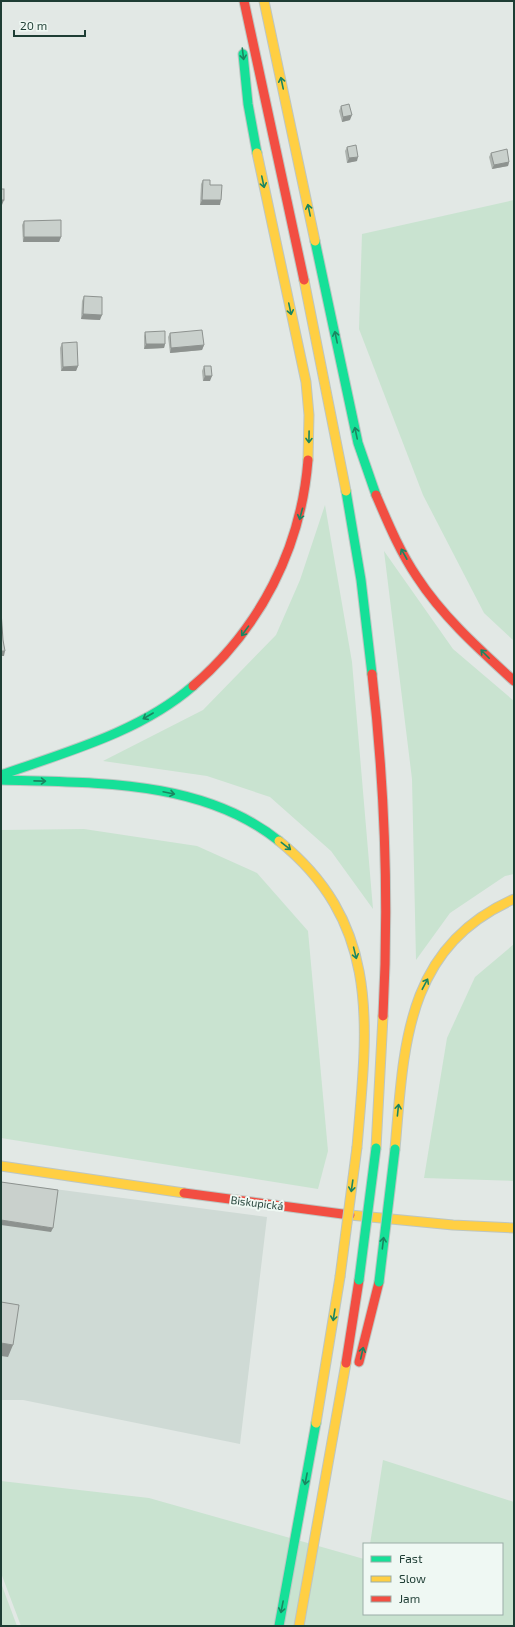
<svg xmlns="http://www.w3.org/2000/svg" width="515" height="1627" viewBox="0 0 515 1627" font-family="'Exo 2',sans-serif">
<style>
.built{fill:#cfdad5}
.green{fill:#c9e3d0}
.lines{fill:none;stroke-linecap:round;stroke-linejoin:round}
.fast-casing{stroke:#bdc6c2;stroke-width:11}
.slow-casing{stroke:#bdc6c2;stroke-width:11}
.jam-casing{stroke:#bdc6c2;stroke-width:11}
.fast{stroke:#16e098;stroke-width:9}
.slow{stroke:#ffcf43;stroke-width:9}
.jam{stroke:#f24e42;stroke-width:9}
.fast-bridge-casing{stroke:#bbc5c1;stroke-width:11;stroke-linecap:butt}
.slow-bridge-casing{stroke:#bbc5c1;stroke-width:11;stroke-linecap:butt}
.fast-bridge{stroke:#16e098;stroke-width:9}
.slow-bridge{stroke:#ffcf43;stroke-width:9}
.wall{fill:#adb3af}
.shaded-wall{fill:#8d928f}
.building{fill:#c9d0cc;stroke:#8d928f}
.oneway{stroke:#1a8661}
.labels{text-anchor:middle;stroke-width:4;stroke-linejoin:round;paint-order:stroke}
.street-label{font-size:11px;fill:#1e3d34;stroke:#eff8f3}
</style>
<rect width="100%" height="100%" fill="#e2e8e5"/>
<path class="built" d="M1 1182 267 1217 240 1444 23 1400H1Z"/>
<g class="green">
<path d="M514 200V641L484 613 423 495 359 329 362 234Z"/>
<path d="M325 505 352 662 373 909 331 851 270 797 207 776 103 761 203 710 276 635 300 580Z"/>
<path d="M384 551 453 649 514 701V874L505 876 450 913 416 960 412 779Z"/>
<path d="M84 829 197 846 257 873 308 931 328 1151 318 1189 1 1138V830Z"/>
<path d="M514 944V1181L424 1178 447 1038 475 977Z"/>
<path d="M383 1460 514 1502V1626H21L1 1573V1481L149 1498 364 1559V1614H502V1544H370Z"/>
<path d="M1 1583 17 1626H1Z"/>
</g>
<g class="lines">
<defs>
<g id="fast">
<path d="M243 54 248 104 257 153"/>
<path d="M315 241 358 443 376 495"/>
<path d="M346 491 361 580 372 674"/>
<path d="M1 775C66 752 140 732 193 686"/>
<path d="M1 780C94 783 202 779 279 841"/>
<path d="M279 1626 316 1423"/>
</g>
<g id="slow">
<path d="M264 1 315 241"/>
<path d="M257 153 306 382 309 415 308 460"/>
<path d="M304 280 346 491"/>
<path d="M279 841C383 925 367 1028 357 1147"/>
<path d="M376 1148 383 1016"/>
<path d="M395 1149C404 1046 405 947 514 899"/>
<path d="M1 1166 184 1193"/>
<path d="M350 1215 453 1225 514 1228"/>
<path d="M316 1423 340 1277"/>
<path d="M299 1626 346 1363"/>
</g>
<g id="jam">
<path d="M244 1 304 280"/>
<path d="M376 495C388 523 400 552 417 577 443 617 479 649 514 681"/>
<path d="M372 674C385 788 389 902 383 1016"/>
<path d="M193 686C260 628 301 549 308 460"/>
<path d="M184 1193 350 1215"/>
<path d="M359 1362 379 1282"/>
<path d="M346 1363 359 1280"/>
</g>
</defs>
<use href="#fast" class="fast-casing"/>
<use href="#slow" class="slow-casing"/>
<use href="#jam" class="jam-casing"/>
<use href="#fast" class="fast"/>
<use href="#slow" class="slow"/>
<use href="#jam" class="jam"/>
<defs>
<g id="fast-bridge">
<path d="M359 1280 376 1148"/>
<path d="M379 1282 395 1149"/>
</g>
<path id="slow-bridge" d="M340 1277 357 1147"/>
</defs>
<use href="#fast-bridge" class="fast-bridge-casing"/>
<use href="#slow-bridge" class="slow-bridge-casing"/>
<use href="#fast-bridge" class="fast-bridge"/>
<use href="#slow-bridge" class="slow-bridge"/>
</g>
<g class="wall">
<path d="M341 106 350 120 342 122 339 111Z"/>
<path d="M347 147 357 161 347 163 345 151Z"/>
<path d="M491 153 509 162 508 166 492 169 489 157Z"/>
<path d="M203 180 210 185 220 205H200L201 184Z"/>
<path d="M24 221 61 237 59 242H23L22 225Z"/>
<path d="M84 296 100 320 81 319 82 301Z"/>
<path d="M145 332 165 344 164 348 144 349V336Z"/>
<path d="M170 333 204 345 202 350 170 353 168 337Z"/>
<path d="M62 343 78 366 76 371H61L60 348Z"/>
<path d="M204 366 210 381H203L202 371Z"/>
</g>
<g class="shaded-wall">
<path d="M352 115 350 120 342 122 343 117Z"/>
<path d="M358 157 357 161 347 163 349 158Z"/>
<path d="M509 162 508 166 492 169 494 165Z"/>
<path d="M1 200H4L2 205H1Z"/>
<path d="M202 200H221L220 205H200Z"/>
<path d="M24 237H61L59 242H23Z"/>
<path d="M83 314 102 315 100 320 81 319Z"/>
<path d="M146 344H165L164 348 144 349Z"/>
<path d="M204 345 202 350 170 353 171 348Z"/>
<path d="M78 366 76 371H61L63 367Z"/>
<path d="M205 376H212L210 381H203Z"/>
<path d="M1 651H5L4 656H1Z"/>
<path d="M1 1220 53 1228 51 1232 1 1225Z"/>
<path d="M1 1343 13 1345 8 1357 1 1356Z"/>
</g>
<g class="building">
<path d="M349 104 352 115 343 117 341 106Z"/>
<path d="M356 145 358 157 349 158 347 147Z"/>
<path d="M507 149 509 162 494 165 491 153Z"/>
<path d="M203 180H210V185H222L221 200H202Z"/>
<rect x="1" y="189" width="3" height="11"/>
<path d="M61 220V237H24V221Z"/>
<path d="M84 296 102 297V315L83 314Z"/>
<path d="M202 330 204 345 171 348 170 333Z"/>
<path d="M165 331V344H146L145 332Z"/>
<path d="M77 342 78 366 63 367 62 343Z"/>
<path d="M204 366H211L212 376H205Z"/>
<path d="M1 611 3 640 5 651H1Z"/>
<path d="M1 1182 58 1190 53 1228 1 1220Z"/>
<path d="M1 1302 19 1305 13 1345 1 1343Z"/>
</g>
<defs><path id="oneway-shaft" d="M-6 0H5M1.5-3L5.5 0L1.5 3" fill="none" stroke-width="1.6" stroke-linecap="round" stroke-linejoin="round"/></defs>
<g class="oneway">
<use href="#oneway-shaft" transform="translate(243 54) rotate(83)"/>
<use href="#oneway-shaft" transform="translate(282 83) rotate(-102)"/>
<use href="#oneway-shaft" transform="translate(263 182) rotate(78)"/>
<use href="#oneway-shaft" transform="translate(309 210) rotate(-102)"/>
<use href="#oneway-shaft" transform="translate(290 309) rotate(78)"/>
<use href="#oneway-shaft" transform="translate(336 337) rotate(-102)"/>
<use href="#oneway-shaft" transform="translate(356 433) rotate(-102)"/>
<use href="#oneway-shaft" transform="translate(309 437) rotate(91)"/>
<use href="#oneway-shaft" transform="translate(301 514) rotate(105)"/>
<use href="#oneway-shaft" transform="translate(404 554) rotate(-119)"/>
<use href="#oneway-shaft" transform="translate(245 631) rotate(126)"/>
<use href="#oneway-shaft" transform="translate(485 654) rotate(-135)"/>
<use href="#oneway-shaft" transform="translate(148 716) rotate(150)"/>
<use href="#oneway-shaft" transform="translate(40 781) rotate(1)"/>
<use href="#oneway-shaft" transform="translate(169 793) rotate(12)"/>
<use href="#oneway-shaft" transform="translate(286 846) rotate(38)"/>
<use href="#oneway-shaft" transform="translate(355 953) rotate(76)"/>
<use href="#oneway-shaft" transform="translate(425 984) rotate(-62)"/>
<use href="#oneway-shaft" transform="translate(398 1110) rotate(-84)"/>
<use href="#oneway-shaft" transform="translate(352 1186) rotate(98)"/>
<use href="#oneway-shaft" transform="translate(383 1243) rotate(-83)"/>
<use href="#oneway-shaft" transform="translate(334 1315) rotate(99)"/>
<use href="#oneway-shaft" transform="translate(362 1353) rotate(-77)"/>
<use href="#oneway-shaft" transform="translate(306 1479) rotate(101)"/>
<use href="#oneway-shaft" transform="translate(282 1607) rotate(101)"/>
</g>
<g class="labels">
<g class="street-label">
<text transform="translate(257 1203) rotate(7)" y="4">Biskupická</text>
</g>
</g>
<rect width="515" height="1627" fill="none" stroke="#1e3d34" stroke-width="4"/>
<rect x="363" y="1543" width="140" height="72" fill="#eff8f3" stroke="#9bada7"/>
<rect x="371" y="1556" width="20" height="6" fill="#16e098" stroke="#9bada7"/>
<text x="399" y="1563" font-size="12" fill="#1e3d34">Fast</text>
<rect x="371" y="1576" width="20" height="6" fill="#ffcf43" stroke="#9bada7"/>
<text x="399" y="1583" font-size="12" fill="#1e3d34">Slow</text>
<rect x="371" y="1596" width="20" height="6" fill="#f24e42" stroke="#9bada7"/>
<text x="399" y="1603" font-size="12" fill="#1e3d34">Jam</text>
<path d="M14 30v6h71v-6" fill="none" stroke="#1e3d34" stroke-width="2"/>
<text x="20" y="30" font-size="12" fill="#1e3d34" stroke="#eff8f3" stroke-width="3" paint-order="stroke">20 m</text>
</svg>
